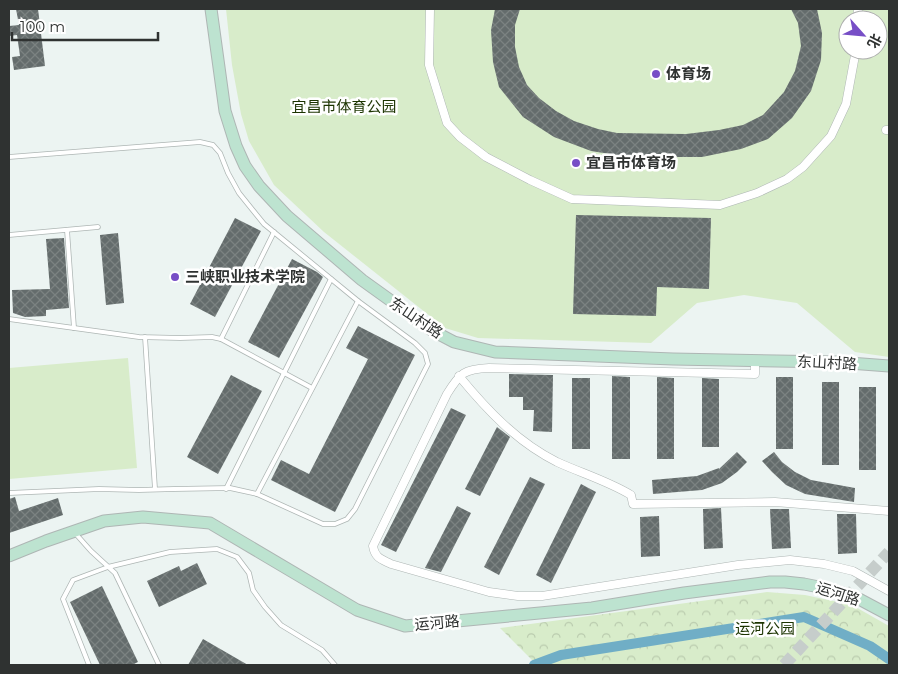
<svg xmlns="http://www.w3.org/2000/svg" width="898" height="674" viewBox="0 0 898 674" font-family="Montserrat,'Noto Sans SC',sans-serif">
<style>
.park{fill:url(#park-crowns)}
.garden{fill:#d8ecca;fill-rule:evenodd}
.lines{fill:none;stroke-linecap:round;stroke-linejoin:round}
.canal{stroke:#70aec6;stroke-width:10}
.building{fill:url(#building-cross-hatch)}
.primary-tunnel{stroke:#c6cdcb;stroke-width:12;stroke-dasharray:12 6;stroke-linecap:butt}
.lane-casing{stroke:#aeb6b4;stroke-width:5.5}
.street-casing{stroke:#aeb6b4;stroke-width:9}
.secondary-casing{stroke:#aeb6b4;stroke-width:13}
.lane{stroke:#fff;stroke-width:4}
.street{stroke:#fff;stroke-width:8}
.secondary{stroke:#bde3d0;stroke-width:11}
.poi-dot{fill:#774ec6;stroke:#fff;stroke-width:2}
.labels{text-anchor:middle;stroke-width:5;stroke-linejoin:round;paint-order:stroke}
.poi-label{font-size:15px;font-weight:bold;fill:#2f3231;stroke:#fff;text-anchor:start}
.park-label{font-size:15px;fill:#1c3400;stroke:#fff}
.street-label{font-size:15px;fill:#2f3231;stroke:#fff}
</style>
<defs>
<pattern id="park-crowns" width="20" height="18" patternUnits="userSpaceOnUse" patternTransform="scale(1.25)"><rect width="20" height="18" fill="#d8ecca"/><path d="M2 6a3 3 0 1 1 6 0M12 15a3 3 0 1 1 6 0" fill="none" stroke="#bacbae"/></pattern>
<pattern id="building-cross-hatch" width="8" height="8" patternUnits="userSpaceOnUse" patternTransform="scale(1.25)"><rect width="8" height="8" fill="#646c6c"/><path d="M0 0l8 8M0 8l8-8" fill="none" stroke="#7b8281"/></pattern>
</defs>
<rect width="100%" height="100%" fill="#ecf4f2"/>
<path class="park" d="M767 592 805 595 852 605 889 626V665H537L500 628Z"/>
<g class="garden">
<path d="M226 9H889V357L855 352 797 303 744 295 697 303 651 343 478 338 445 328 324 232 274 185 249 141 241 114 232 65ZM848 20H878V50H848Z"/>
<path d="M128 358 137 468 9 479V368Z"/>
</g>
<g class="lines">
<path class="canal" d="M534 665 561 655 804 617 870 646 889 659"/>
</g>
<g class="building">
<path d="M16 9H38L45 66 14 70 12 57 20 56 17 35 9 36V26L19 25Z"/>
<path d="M495 9H520L515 25V47L519 67 527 85 539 98 556 111 574 121 598 129 617 133 686 134 719 130 743 125 763 115 784 92 795 71 801 46 798 23 791 9H817L822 33 821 60 811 91 792 118 768 139 741 149 702 157H629L591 151 554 137 523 117 499 87 493 62 491 30Z"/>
<path d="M576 215 711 218 709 289 657 287 656 316 573 314Z"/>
<path d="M235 218 261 231 215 317 190 304Z"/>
<path d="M118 233 124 303 106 305 100 235Z"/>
<path d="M64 238 69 308 46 310V316L25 317 13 313 12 290 50 289 46 239Z"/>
<path d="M292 259 317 272 323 277 279 358 248 342Z"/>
<path d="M358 326 415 355 335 512 271 480 281 460 309 474 368 359 346 348Z"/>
<path d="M509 374 553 375 552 432 533 431 534 410H523V397H509Z"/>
<path d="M231 375 262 391 218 474 187 457Z"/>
<path d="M612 376 630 377V459H612Z"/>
<path d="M657 377 674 378V459H657Z"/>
<rect x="776" y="377" width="17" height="72"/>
<rect x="572" y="378" width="18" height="71"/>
<path d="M702 378 719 379V447H702Z"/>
<rect x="822" y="382" width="17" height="83"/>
<rect x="859" y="387" width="17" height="83"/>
<path d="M451 408 466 415 396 552 381 545Z"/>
<path d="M497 427 510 437 480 496 465 489Z"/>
<path d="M737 452 747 462 737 472 722 483 702 490 653 494 652 480 697 476 719 468V469Z"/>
<path d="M774 452 782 462 795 472 811 480 855 488 854 502 805 494 786 485 772 472 762 461Z"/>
<path d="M530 477 545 484 499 575 484 567Z"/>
<path d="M581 484 596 492 551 583 536 575Z"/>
<path d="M15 497 19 511 58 498 63 515 9 533V499Z"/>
<path d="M457 506 471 513 441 572 425 568Z"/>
<path d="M721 508 723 548 704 549 703 509Z"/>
<path d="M770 509H789L791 548 772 549Z"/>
<path d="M837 514H856L857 553 838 554Z"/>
<path d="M659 516 660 556 641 557 640 517Z"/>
<path d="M197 563 207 584 159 607 147 581 179 566 181 571Z"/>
<path d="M102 586 138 662 132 665H100L70 602Z"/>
<path d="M203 639 248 665H188Z"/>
</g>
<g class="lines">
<path class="primary-tunnel" d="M784 665 889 552"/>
<defs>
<g id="lane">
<path d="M9 157 200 142 213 145 220 153 228 173 239 193 264 224 358 301 415 343 425 353 428 364 355 509 347 519 335 524H323L257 494 230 488 174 489 139 490 99 489 9 493"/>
<path d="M67 230 74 328"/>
<path d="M9 235 98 227"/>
<path d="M9 319 139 337 180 338 212 337 221 339 312 388"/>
<path d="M145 337 155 489"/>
<path d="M221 339 274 232"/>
<path d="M226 489 331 279"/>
<path d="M257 494 358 301"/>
<path d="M75 533 91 551 115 573 159 665"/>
<path d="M89 665 63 599 73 580 108 567 170 552 217 549 237 557 249 573 253 590 265 607 281 625 322 650 335 665"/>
</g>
<g id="street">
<path d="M430 9 429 65 447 123 460 137 486 157 530 180 572 199 720 205 757 193 787 179 803 167 831 136 846 104 856 50"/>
<path d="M857 20 858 9"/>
<path d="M886 130H889"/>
<path d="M755 360V374L489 368C464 369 460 373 447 394L373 546C375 558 381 559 391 564L489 592 518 596H542L738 565 790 560 824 564 853 571 889 591"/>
<path d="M459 376C487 410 517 442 557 462 581 473 608 481 631 495L633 504 775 502 889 511"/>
</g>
<g id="secondary">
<path d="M211 9 225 111 236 146 245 166 259 186 287 216 362 280 433 331 454 342 495 352 673 359 836 362 889 366"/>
<path d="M9 556 46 541 104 521 143 517 210 523 357 610 405 626 592 608 684 593 770 582H785L804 584 824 588 843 593 859 599 889 615"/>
</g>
</defs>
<use href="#lane" class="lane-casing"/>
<use href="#street" class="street-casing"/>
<use href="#secondary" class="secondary-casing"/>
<use href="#lane" class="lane"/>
<use href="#street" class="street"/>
<use href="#secondary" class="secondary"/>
</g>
<g class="poi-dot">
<circle cx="656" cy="74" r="5"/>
<circle cx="576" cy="163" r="5"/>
<circle cx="175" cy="277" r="5"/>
</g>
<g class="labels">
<g class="poi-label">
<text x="666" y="79">体育场</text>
<text x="586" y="168">宜昌市体育场</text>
<text x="185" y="282">三峡职业技术学院</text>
</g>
<g class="park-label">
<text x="344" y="112">宜昌市体育公园</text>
<text x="765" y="634">运河公园</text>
</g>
<g class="street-label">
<text transform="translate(416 318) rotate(34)" y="5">东山村路</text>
<text transform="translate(827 363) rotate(3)" y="5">东山村路</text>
<text transform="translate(838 594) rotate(18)" y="5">运河路</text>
<text transform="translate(437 623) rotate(-5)" y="5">运河路</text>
</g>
</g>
<rect width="898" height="674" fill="none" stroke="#2f3231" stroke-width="20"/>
<g transform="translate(863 35) rotate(117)"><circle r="24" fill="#ffffff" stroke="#acadad"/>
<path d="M0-4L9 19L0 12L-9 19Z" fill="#774ec6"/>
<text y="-8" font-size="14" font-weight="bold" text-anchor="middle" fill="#2f3231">北</text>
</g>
<path d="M12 32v8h146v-8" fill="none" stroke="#2f3231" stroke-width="2.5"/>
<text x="20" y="32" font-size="15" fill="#2f3231" stroke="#ffffff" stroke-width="4" paint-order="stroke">100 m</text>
</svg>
